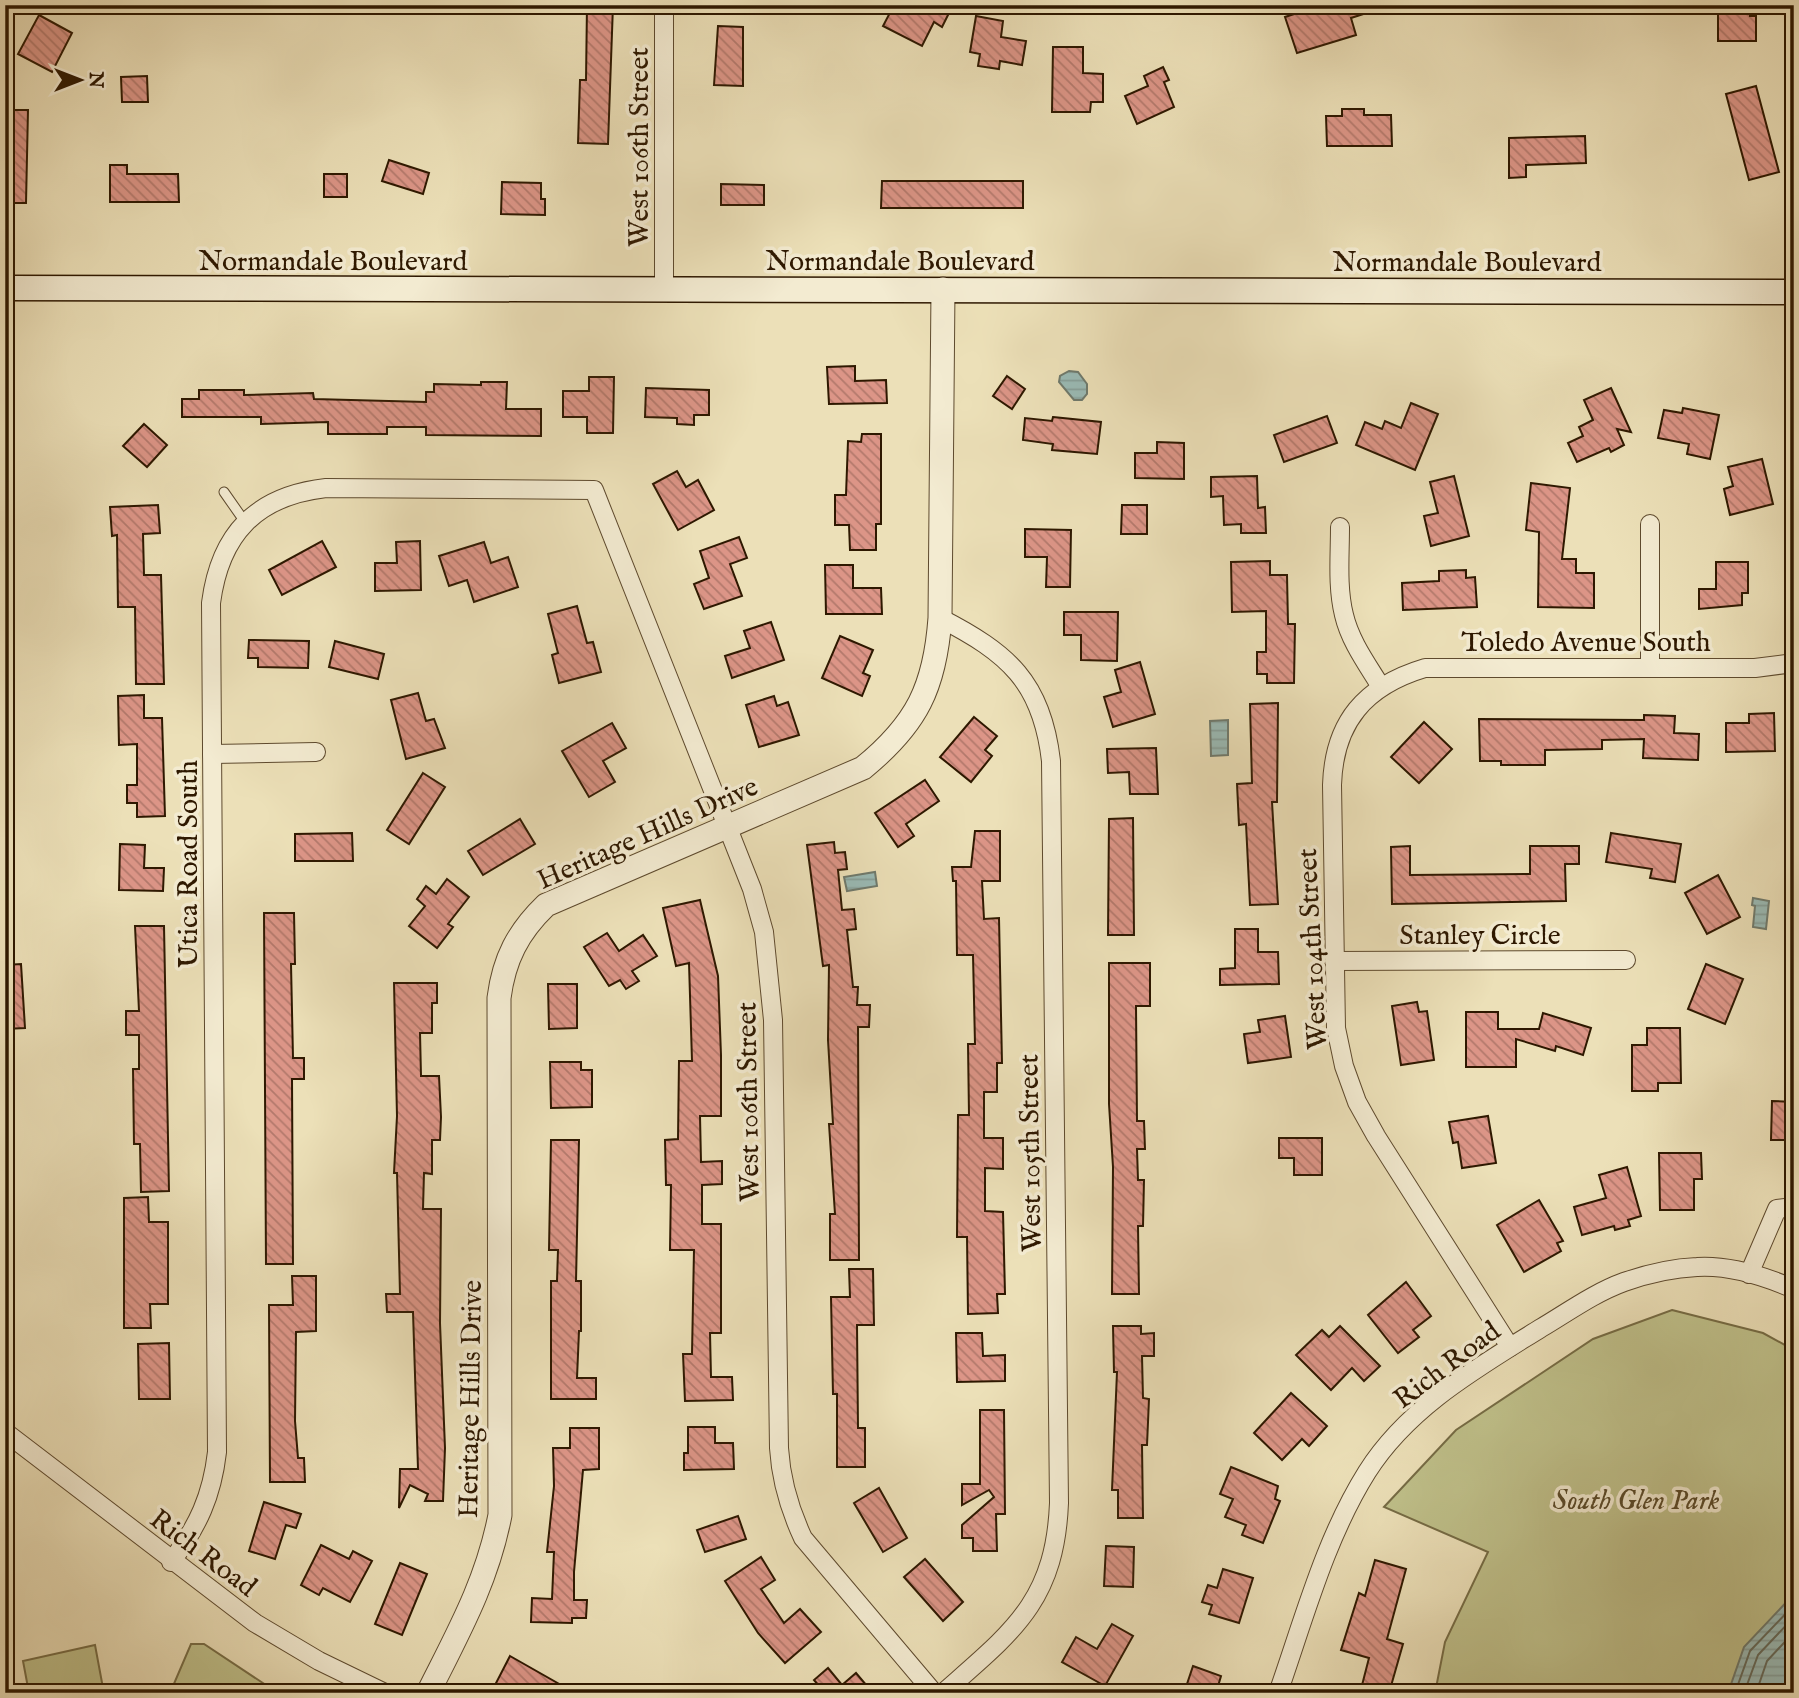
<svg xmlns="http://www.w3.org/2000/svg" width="1799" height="1698" viewBox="0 0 1799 1698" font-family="'IM FELL English',serif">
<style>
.park{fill:#bfc08a;stroke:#766c45;stroke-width:2}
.water{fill:url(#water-rules);stroke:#6f7a6d;stroke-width:2}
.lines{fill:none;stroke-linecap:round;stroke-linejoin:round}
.shore{stroke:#646a5b;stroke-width:2}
.building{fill:url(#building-back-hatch);stroke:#2e1800;stroke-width:2}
.service-casing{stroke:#5e4a2e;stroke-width:11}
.minor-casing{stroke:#5e4a2e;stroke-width:20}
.tertiary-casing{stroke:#5e4a2e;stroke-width:25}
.secondary-casing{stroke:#2e1800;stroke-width:27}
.service{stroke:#f3ebd1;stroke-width:9}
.minor{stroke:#f3ebd1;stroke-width:18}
.tertiary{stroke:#f3ebd1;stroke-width:23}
.secondary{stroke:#f3ebd1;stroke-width:24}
.labels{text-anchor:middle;stroke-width:7;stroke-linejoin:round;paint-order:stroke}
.street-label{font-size:28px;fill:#2e1800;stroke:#f3ebd1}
.park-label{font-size:28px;font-style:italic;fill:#5a4a29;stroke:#f3ebd1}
</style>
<defs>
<pattern id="water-rules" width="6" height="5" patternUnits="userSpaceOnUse" patternTransform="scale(1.75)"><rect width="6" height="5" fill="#9abbb6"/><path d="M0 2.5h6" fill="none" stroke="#85a09b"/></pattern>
<pattern id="building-back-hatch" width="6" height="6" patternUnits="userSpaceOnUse" patternTransform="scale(1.75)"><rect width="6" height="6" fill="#dc9587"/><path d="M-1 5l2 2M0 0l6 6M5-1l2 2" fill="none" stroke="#b3796c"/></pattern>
</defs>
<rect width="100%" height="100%" fill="#ece0b8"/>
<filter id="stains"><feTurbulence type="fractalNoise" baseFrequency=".00286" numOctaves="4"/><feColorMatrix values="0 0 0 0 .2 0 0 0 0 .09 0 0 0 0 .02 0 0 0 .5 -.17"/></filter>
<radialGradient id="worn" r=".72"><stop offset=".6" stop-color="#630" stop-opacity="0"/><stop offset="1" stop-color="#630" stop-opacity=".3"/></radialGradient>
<g class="park">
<path d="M1672 1310 1763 1333 1794 1350V1693H1435L1445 1642 1488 1552 1384 1507 1456 1430 1593 1339Z"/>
<path d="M191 1644H204L278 1693H170Z"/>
<path d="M95 1645 103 1688 82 1693H29L23 1661Z"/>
</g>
<g class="water">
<path d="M1069 371 1078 372 1087 384V394L1082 400H1074L1059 382 1060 376Z"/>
<path d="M1228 720V755L1211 756 1210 721Z"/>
<path d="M875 872 877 886 847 891 844 877Z"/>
<path d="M1753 898 1769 901 1766 929 1753 927 1755 906 1752 905Z"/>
<path d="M1794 1594V1693H1728L1744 1647Z"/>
</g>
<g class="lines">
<g class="shore">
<path d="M1735 1693 1750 1651 1794 1605"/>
<path d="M1744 1693 1758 1655 1794 1617"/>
<path d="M1756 1693 1767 1661 1794 1632"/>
</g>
</g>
<g class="building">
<path d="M587 5H613L608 144 578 143 580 80H586Z"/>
<path d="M894 5H953L942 27 934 22 922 46 883 26Z"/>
<path d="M1322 5H1379V9L1351 18 1356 35 1297 53 1285 17Z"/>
<path d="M1718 5H1750V16H1756V41H1718Z"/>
<path d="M39 15 72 33 52 72 18 54Z"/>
<path d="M976 16 1003 21 1001 37 1026 41 1022 65 1000 61 999 69 978 66 980 54 970 52Z"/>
<path d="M718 26 743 27V86L714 85Z"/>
<path d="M1053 47H1083V73L1103 74V102H1091L1090 112H1052Z"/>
<path d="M1163 67 1169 80 1164 82 1174 107 1137 124 1125 96 1148 86 1144 76Z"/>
<path d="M147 76 148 102H122L121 77Z"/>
<path d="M1756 86 1779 172 1749 180 1726 94Z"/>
<path d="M1342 109H1364V115H1391L1392 146H1327L1326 116H1342Z"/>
<path d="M5 110H28L26 203H5Z"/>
<path d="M1585 136 1586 163 1526 165V177L1509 178V138Z"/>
<path d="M389 160 429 173 423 194 382 181Z"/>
<path d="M110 165H127V174H178L179 202H110Z"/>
<rect x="324" y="174" width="23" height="23"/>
<path d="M882 181H1023V208H881Z"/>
<path d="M502 182 541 183V199H545V215L501 214Z"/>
<path d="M721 184 764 185V205H721Z"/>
<path d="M855 366V381L886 380 887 403 829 404 827 367Z"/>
<path d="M1007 376 1025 389 1012 409 993 396Z"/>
<path d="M589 377H614L613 433H587V417H563V391H589Z"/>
<path d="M481 382H507L506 409H541V436L426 435V427H387V434H328V422L261 424V417H182V399H199V390H244V395L313 393 314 399 426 402V392H434V384L481 385Z"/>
<path d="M646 388 709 390V415H694V425L677 424V418L645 417Z"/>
<path d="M1611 388 1631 432 1617 429 1624 445 1611 452 1609 448 1577 462 1568 443 1583 436 1579 427 1593 420 1584 400Z"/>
<path d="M1411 403 1438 414 1415 470 1356 445 1365 422 1382 429 1385 421 1401 428Z"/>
<path d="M1683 408 1719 415 1710 459 1687 454 1689 444 1658 438 1664 410 1682 413Z"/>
<path d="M1327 416 1337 443 1284 462 1274 435Z"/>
<path d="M1053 417 1101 422 1097 454 1052 450 1053 444 1023 440 1025 418 1052 421Z"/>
<path d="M144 424 167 445 147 467 123 446Z"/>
<path d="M862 434H881V524H876V550H850L849 525H835V495H846L848 441 861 442Z"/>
<path d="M1157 442 1184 443V479L1135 478V453H1157Z"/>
<path d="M1762 459 1773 504 1730 515 1724 489 1733 486 1728 467Z"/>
<path d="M677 471 686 487 698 480 714 510 678 530 653 484Z"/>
<path d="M1257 476 1258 508 1265 507 1266 533H1241V524L1224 525 1223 496 1211 497V477Z"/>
<path d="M1454 476 1469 536 1431 546 1424 516 1438 513 1430 482Z"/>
<path d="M1531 483 1570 488 1562 559H1576V573H1594V608L1538 607 1539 532 1526 530Z"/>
<path d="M158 505 160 533 143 534 144 575H161L164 684H136L135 607H118L117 535 112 536 110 507Z"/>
<path d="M1122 505H1147V534H1121Z"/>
<path d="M1025 529 1071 530 1070 587H1046L1047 557H1025Z"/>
<path d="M739 537 747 558 730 564 742 596 704 609 694 584 709 578 700 551Z"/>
<path d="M322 541 336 567 282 595 269 570Z"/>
<path d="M420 541 421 590 375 591V563H397L396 542Z"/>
<path d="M484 542 491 563 508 557 518 587 474 602 467 580 449 586 439 556Z"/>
<path d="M1270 561V575H1287L1288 624H1295L1294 683H1267V674H1257V652H1266V611L1232 612 1231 562Z"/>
<path d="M1716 562H1748V593H1742V605L1699 609V589H1716Z"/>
<path d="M825 565H853V588H881L882 614H826Z"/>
<path d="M1466 570V578L1475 577 1477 607 1403 610 1402 583 1439 581V571Z"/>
<path d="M577 606 587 643 593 642 601 672 559 683 552 655 558 653 548 614Z"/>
<path d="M1064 612H1118L1117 661 1081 660V635H1064Z"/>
<path d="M771 622 784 660 732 678 725 656 750 648 744 631Z"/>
<path d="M840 636 873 650 863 673 870 676 862 696 822 678Z"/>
<path d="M249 640 309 641 308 668 258 667V658H248Z"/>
<path d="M335 641 384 654 378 679 329 667Z"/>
<path d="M1140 662 1155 714 1113 727 1104 697 1121 692 1115 670Z"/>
<path d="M418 693 426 721 434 719 445 748 406 759 391 700Z"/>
<path d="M144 695V718H162L165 816 137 817V803H127V785H137V744L119 745 118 696Z"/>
<path d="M774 696 777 706 788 702 799 735 759 747 746 705Z"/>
<path d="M1278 703 1277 802H1272L1278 904 1250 905 1246 824 1239 825 1237 784 1252 783 1250 704Z"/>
<path d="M1774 713 1775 751 1726 752V723H1749V714Z"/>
<path d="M1644 715 1675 716 1674 733 1699 734 1698 760 1643 758 1644 739 1602 740V749L1545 750V765H1501V761H1480L1479 719 1644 720Z"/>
<path d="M974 717 997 736 985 750 992 756 971 782 940 757Z"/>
<path d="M1424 722 1452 749 1419 783 1391 757Z"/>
<path d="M612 723 626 748 603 761 615 782 589 797 562 751Z"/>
<path d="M1156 748 1158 794H1130L1129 772 1108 773 1107 749Z"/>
<path d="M423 773 445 787 409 844 387 830Z"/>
<path d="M925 780 939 801 906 824 914 836 898 847 875 813Z"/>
<path d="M1133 818 1134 935H1108L1109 819Z"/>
<path d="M520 819 535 844 483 875 468 851Z"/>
<path d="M975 831H1000V881H982L984 919 999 918 1002 1063H997V1092H984V1138H1003V1169L985 1168V1211L1003 1212 1005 1294H997L998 1313 968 1314 967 1237H957L958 1115H969L968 1044H975L973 955H957L956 881H953L952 867H971Z"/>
<path d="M352 833 353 861H295V834Z"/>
<path d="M1611 833 1681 844 1675 882 1650 878 1652 869 1606 862Z"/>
<path d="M834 842 835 853 845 852 847 869 838 870 842 910 854 909 856 929 847 930 853 987H858L857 1005H870L869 1027H858L859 1260H830V1214H835L829 1124H833L828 1040 829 965 823 966 807 845Z"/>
<path d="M120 844 145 845 144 868H164L163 891 119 890Z"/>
<path d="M1410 846V875L1530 874V846H1579V864H1565L1566 901 1392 904 1391 847Z"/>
<path d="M1718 875 1740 917 1707 934 1685 893Z"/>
<path d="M447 879 469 897 448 924 453 927 437 948 409 926 425 906 417 899 426 886 436 894Z"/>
<path d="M700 900 718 976 721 1055V1116H700L701 1162 722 1161V1184L702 1185V1224H721V1333H710L711 1377H732L733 1400 685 1401 683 1354H692L694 1250H670L671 1185H666L665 1140 678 1139 679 1061H692L689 963 676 966 663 908Z"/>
<path d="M264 913H294L295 964H291L293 1058H304V1079H292L293 1264H266Z"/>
<path d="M135 926H164L169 1191 141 1192 140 1144H134L133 1069H139V1035H126V1011H139Z"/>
<path d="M1235 929H1258V952H1278L1279 984 1220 985V969L1235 968Z"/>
<path d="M607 933 619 951 643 935 657 956 632 971 639 981 626 989 620 980 609 986 584 947Z"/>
<path d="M1109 963H1150V1006H1136L1137 1121H1144L1145 1149H1137L1138 1180H1144L1143 1226H1138L1139 1294H1112L1113 1167 1109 1104Z"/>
<path d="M21 964 25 1028 5 1029V965Z"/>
<path d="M1706 964 1743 979 1725 1024 1688 1009Z"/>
<path d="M394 983H437V1003H432V1033H420L421 1076H439L441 1117 440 1140H432V1174L424 1173 423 1209H441L440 1323 445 1448 443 1501H425L428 1494 410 1485 399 1508 400 1469H418L413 1312H387L386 1294H400L397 1173H394L397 1116Z"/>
<path d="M548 984H577V1028L549 1029Z"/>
<path d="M1417 1002 1419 1012 1427 1011 1434 1060 1401 1065 1392 1006Z"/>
<path d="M1466 1012H1498V1029H1539L1543 1013 1591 1028 1583 1055 1556 1046 1555 1051 1516 1039V1067H1466Z"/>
<path d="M1285 1016 1291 1057 1248 1063 1244 1034 1260 1032 1258 1020Z"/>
<path d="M1647 1028H1680L1681 1083H1658V1091H1632V1045H1647Z"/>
<path d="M550 1062H581V1070H592V1107L551 1108Z"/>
<path d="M1772 1101 1794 1102V1140H1771Z"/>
<path d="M1488 1116 1496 1163 1462 1168 1458 1142 1453 1143 1449 1122Z"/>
<path d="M1279 1138H1322V1175H1294V1158H1279Z"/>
<path d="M551 1140H579L576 1281H581V1331H579L577 1378H596V1399H551V1281H557L558 1250H549Z"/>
<path d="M1659 1153H1701L1702 1179H1694V1210H1660Z"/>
<path d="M1627 1167 1641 1216 1628 1220 1630 1226 1615 1230 1614 1226 1582 1235 1574 1207 1606 1198 1599 1175Z"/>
<path d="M148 1197 149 1222H168V1304H150L151 1328H124V1198Z"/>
<path d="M1539 1200 1563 1241 1557 1243 1561 1251 1524 1272 1497 1225Z"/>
<path d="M849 1269H873L874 1325H857L858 1428H865V1467H837V1394H833L831 1297H850Z"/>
<path d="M292 1276H316V1331L296 1332 295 1421 298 1458H304L305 1482H270L269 1305H293Z"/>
<path d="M1406 1282 1431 1316 1413 1330 1419 1337 1398 1353 1368 1315Z"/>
<path d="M1113 1326H1141V1334L1154 1333V1356H1142L1143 1398 1149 1399 1147 1445H1142L1143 1518H1118V1490H1112L1117 1372H1114Z"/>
<path d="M1340 1326 1380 1366 1364 1381 1352 1368 1331 1390 1296 1355 1322 1330 1329 1337Z"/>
<path d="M956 1333H982L983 1356 1005 1355V1381L957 1382Z"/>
<path d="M169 1343 170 1399H139L138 1344Z"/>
<path d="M1291 1393 1327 1426 1309 1446 1302 1439 1282 1460 1254 1433Z"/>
<path d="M980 1410H1004L1005 1514H996L997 1551H973V1538H962V1525L994 1497 989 1490 962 1505V1484H980Z"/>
<path d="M688 1427H715V1443H733L734 1469 684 1470V1453H688Z"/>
<path d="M570 1428H599V1469L583 1470 574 1572V1600H587L586 1618H572V1623L531 1622 532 1598 552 1599 554 1552H547L554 1486 553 1448H570Z"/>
<path d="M1231 1467 1278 1486 1275 1499 1280 1501 1263 1543 1242 1535 1246 1525 1225 1517 1233 1499 1220 1494Z"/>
<path d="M879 1488 907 1538 883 1552 854 1503Z"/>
<path d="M264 1502 301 1514 296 1528 286 1525 275 1559 249 1551Z"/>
<path d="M738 1516 746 1539 705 1552 697 1530Z"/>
<path d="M321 1545 349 1559 353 1551 372 1561 350 1602 323 1588 319 1595 301 1585Z"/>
<path d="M1106 1546 1134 1547 1133 1587 1104 1586Z"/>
<path d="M761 1557 775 1580 761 1589 784 1623 800 1609 821 1632 785 1663 758 1633 725 1581Z"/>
<path d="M925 1559 963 1602 943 1621 904 1577Z"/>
<path d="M1375 1560 1406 1569 1387 1639 1403 1644 1389 1693H1360L1369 1658 1341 1650 1359 1593 1365 1596Z"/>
<path d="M400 1563 427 1574 402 1635 375 1624Z"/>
<path d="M1223 1569 1253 1578 1239 1623 1209 1614 1212 1605 1202 1602 1208 1585 1217 1588Z"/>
<path d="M1112 1624 1133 1636 1105 1686 1062 1662 1076 1637 1097 1649Z"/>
<path d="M510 1656 575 1693H509L495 1685Z"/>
<path d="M1193 1666 1221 1676 1216 1693H1184Z"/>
<path d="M828 1668 842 1685 856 1673 873 1693H825L814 1680Z"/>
</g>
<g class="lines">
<defs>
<path id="service" d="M224 492 245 522"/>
<g id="minor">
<path d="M664 5V289"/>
<path d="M1650 524V668"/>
<path d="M1340 527C1340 556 1337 587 1344 615 1350 641 1367 664 1381 687"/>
<path d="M940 618C1008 653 1042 682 1051 761L1059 1503C1055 1602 1012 1632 943 1693"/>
<path d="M212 754 316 752"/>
<path d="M1334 961 1626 960"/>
<path d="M1749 1274 1777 1209 1794 1207"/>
<path d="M1510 1347 1376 1136 1357 1102 1344 1066 1336 1028 1332 785C1334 722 1365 686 1425 668H1755L1794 663"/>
<path d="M5 1432 255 1623 319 1661 385 1693"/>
<path d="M171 1562C198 1526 212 1496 217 1452L211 603C220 534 256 496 326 488L594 490 752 889 764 932 773 1020 779 1448C781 1481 789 1508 803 1538L934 1693"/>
<path d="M1278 1693C1304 1619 1325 1539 1367 1472 1408 1407 1477 1368 1541 1328 1568 1312 1594 1293 1624 1282 1647 1274 1672 1268 1697 1267 1729 1265 1764 1276 1794 1289"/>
</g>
<path id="tertiary" d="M428 1693C458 1633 487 1582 500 1515L499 998C504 959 518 932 546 905L863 768C917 724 935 687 940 618L943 289"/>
<path id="secondary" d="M5 288 1794 292"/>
</defs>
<use href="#service" class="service-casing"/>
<use href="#minor" class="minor-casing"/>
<use href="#tertiary" class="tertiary-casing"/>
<use href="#secondary" class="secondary-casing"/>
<use href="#service" class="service"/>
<use href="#minor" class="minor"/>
<use href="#tertiary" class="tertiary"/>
<use href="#secondary" class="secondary"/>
</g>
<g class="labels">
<g class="street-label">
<text transform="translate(638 147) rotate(-90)" y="10">West 106th Street</text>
<text x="333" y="270">Normandale Boulevard</text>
<text x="900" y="270">Normandale Boulevard</text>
<text x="1467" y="271">Normandale Boulevard</text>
<text x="1586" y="651">Toledo Avenue South</text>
<text transform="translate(647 832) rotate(-24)" y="10">Heritage Hills Drive</text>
<text transform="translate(187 864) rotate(-90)" y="10">Utica Road South</text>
<text x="1480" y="944">Stanley Circle</text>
<text transform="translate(1311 949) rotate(-93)" y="10">West 104th Street</text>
<text transform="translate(747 1102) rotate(-91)" y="10">West 106th Street</text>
<text transform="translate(1029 1153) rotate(-91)" y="10">West 105th Street</text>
<text transform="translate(1446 1364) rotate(-37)" y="10">Rich Road</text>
<text transform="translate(469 1399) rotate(-89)" y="10">Heritage Hills Drive</text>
<text transform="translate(204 1552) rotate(37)" y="10">Rich Road</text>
</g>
<g class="park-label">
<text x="1636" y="1509">South Glen Park</text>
</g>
</g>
<rect width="1799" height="1698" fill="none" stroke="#ece0b8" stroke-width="28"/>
<rect x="7" y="7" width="1785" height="1684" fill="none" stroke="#2e1800" stroke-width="3.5"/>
<rect x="14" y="14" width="1771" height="1670" fill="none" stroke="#2e1800" stroke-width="2"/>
<g transform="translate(80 80) rotate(90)" stroke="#f3ebd1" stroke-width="5" paint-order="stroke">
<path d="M0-5L12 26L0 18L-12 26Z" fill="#2e1800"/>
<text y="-10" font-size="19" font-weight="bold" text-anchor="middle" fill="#2e1800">N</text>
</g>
<rect width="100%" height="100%" filter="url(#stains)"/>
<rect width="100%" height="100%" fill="url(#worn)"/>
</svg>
